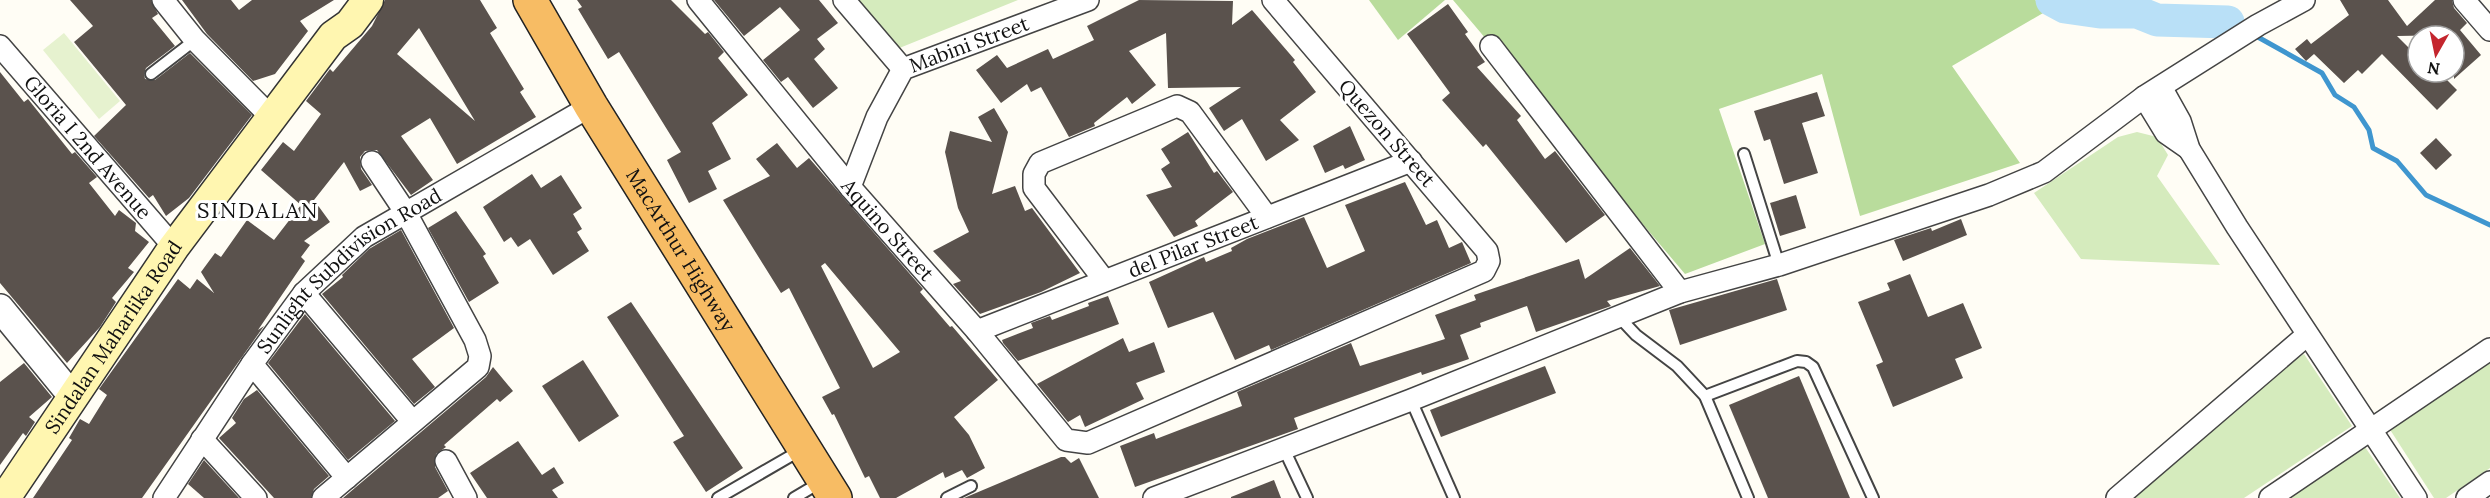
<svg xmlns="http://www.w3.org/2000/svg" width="2490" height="498" viewBox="0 0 2490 498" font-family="Lora,serif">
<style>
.green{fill:#d5ebbd}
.forest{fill:#b9dc9c}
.pitch{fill:#e6f2cf}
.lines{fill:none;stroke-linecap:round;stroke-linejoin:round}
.stream{stroke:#3f96cf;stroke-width:5}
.river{stroke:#b9e0f7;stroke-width:33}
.building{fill:#5a524d;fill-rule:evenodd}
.service-casing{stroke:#444;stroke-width:14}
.minor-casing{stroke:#444;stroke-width:24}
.tertiary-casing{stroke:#444;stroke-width:30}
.secondary-casing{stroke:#333;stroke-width:33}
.trunk-casing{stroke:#222;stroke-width:36}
.service{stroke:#fff;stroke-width:10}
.minor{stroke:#fff;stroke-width:21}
.tertiary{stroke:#fff;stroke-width:27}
.secondary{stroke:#fff6b0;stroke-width:30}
.trunk{stroke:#f7bc64;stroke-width:33}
.labels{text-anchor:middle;stroke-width:6;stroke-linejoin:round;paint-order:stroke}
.street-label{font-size:20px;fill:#111;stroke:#fff}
.quarter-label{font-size:22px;letter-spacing:1.5px;fill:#111;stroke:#fff}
</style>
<rect width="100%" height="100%" fill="#fffdf5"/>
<g class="green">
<path d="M853 0H1018L897 49Z"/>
<path d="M2137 132 2157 137 2168 155 2157 176 2220 265 2081 259 2034 193 2118 137Z"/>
<path d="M2304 354 2352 426 2244 498H2129L2242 393Z"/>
<path d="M2490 363V468L2446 498H2434L2389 428Z"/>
<path d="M2365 447 2400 498H2286Z"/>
</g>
<g class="forest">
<path d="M1369 0H1445L1398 40Z"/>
<path d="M1453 0H2035L2050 9 1952 66 2020 163 1860 216 1822 74 1719 109 1765 244 1685 274Z"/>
</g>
<path class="pitch" d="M64 33 120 101 99 119 43 50Z"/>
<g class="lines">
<path class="stream" d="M2256 36 2322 73 2335 95 2354 107 2369 130 2373 148 2397 161 2426 195 2490 225"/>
<path class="river" d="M2052 0 2065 7 2100 12H2137L2157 20 2228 22"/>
</g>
<g class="building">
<path d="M70 0H151L158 14 152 18 175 46 146 68 144 74 145 79 155 80 190 53 252 115 189 198 166 216 153 195 149 198 94 136 126 105 74 42 93 26Z"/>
<path d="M182 0H231L239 10 252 0H334L300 21 308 31 275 74 253 81 207 34Z"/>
<path d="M385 0H480L497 28 490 33 524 89 520 92 536 117 457 164 430 118 401 136 433 180 411 195 377 150 365 151 360 157 361 169 372 185 360 191 344 162 314 200 330 222 304 241 310 245 301 257 305 261 258 330 264 326 142 498H33L72 440 69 438 80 419 89 424 107 395 99 389 178 279 190 289 197 279 214 293 201 272 215 253 221 257 247 220 274 240 301 205 261 170 283 142 294 151 321 114 306 101 330 69 333 72 372 26ZM419 28 475 121 397 54Z"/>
<path d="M577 0H671L705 34 708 32 724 52 718 58 748 95 712 123 731 159 708 171 717 189 689 203 667 160 681 152 619 52 608 59 578 9 582 7Z"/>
<path d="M714 0H819L838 23 817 39 825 49 814 59 838 88 813 108 788 77 781 82 763 60 800 30 780 7 744 36Z"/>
<path d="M1139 0 1233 1 1232 25 1252 10 1295 60 1293 62 1316 92 1280 120 1299 140 1266 161 1242 119 1224 131 1209 108 1241 87 1168 88 1166 33 1129 51 1156 85 1132 104 1127 97 1094 123 1095 126 1069 137 1041 87 1031 92 1027 84 1001 103 976 70 997 55 1007 68 1048 49 1053 59 1094 40 1087 26Z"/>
<path d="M2340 0H2388L2407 26 2435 0H2452L2454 8 2467 23 2460 30 2481 55 2454 79V35L2397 36 2418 57V72H2439L2457 90 2437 110 2382 54 2362 74 2358 70 2344 83 2314 54 2306 61 2295 49 2307 39 2311 44 2349 15Z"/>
<path d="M1448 4 1468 32 1465 34 1485 62 1477 67 1521 116 1517 120 1545 159 1555 151 1605 215 1566 243 1486 144 1483 147 1442 100 1450 93 1407 34Z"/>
<path d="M0 72 24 102 28 99 72 154 75 152 97 177 89 183 115 216 119 210 136 223 135 231 149 242 128 268 134 272 112 298 116 302 100 327 67 363 0 283Z"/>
<path d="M1817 92 1825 116 1802 123 1818 173 1784 184 1770 139 1764 141 1754 111Z"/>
<path d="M994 108 1008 132 992 194 1015 186 1025 211 1032 208 1080 273 1041 292 980 314 953 284 961 281 933 251 969 232 958 208 945 152 950 131 992 142 978 117Z"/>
<path d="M1350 126 1365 160 1345 169 1343 165 1325 173 1313 146Z"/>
<path d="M1188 132 1214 173 1217 171 1233 192 1195 221 1198 226 1174 237 1146 195 1172 187 1161 169 1170 163 1161 149Z"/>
<path d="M2436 138 2452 155 2436 170 2420 153Z"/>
<path d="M777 143 797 168 809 158 923 289 920 292 950 327 952 326 998 380 954 417 969 435 985 468 967 478 962 470 945 478 943 472 896 498H880L869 476 865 478 834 414 832 415 822 397 840 388 789 288 781 293 723 200 770 176 756 159ZM825 263 900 352 873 368 821 266Z"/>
<path d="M532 174 541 188 561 175 582 208 573 214 582 229 577 232 589 251 553 275 530 239 518 247 511 237 504 242 483 207Z"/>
<path d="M1405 182 1426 225 1437 220 1449 248 1462 242 1471 263 1271 350 1269 345 1235 360 1213 312 1168 328 1149 282 1204 257 1206 262 1232 251 1231 248 1247 239 1304 217 1327 268 1365 251 1345 205Z"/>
<path d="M1796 195 1806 228 1780 236 1770 203Z"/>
<path d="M456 211 486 254 483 256 499 283 469 302 428 228Z"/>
<path d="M1961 219 1967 235 1903 261 1894 240 1931 228 1932 231Z"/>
<path d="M401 230 454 328 412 359 435 387 414 404 322 294 343 277 342 275 369 249Z"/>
<path d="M1630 248 1660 286 1607 301 1611 306 1536 332 1527 306 1480 323 1481 327 1460 335 1469 359 1422 375 1421 372 1294 418 1298 429 1135 487 1120 446 1154 433 1156 439 1242 406 1237 392 1351 343 1360 366 1445 339 1435 315 1476 300 1474 295 1579 259 1585 279Z"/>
<path d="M1910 274 1928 317 1963 303 1982 348 1955 359 1963 378 1893 407 1876 365 1883 362 1858 302 1890 290 1887 283Z"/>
<path d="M1777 279 1787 310 1680 345 1669 310Z"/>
<path d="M1108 296 1119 324 1018 361 1003 343 1002 340 1033 328 1031 323 1050 316 1052 320 1089 306 1088 303Z"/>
<path d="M631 302 743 468 706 492 673 442 684 436 607 317Z"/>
<path d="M305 314 395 421 348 460 268 363Z"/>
<path d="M1123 338 1129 352 1154 342 1165 372 1136 383 1144 399 1085 427 1080 415 1068 422 1037 384Z"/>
<path d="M583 360 619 416 579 442 542 386Z"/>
<path d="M24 363 52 397 29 417 35 422 26 436 23 433 0 465V382Z"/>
<path d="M1545 366 1556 393 1441 437 1430 410Z"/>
<path d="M493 367 513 391 500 402 497 399 444 445 446 447 436 454 435 467 448 491 438 498H343L486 377Z"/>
<path d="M1799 376 1850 498H1768L1729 405Z"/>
<path d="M257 390 329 476 314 489 311 498H274L219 438 236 423 232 418 244 399Z"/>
<path d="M518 441 542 475 554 467 564 483 552 490 558 498H487L470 473Z"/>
<path d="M1061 457H1065L1071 463 1079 458 1099 498H964Z"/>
<path d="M204 460 239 498H204L188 484Z"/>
<path d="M1274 480 1281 498H1231V497Z"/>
</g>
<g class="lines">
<defs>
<g id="service">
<path d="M151 74 195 40"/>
<path d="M1744 154 1779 265"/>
<path d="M1620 318 1636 335 1677 366 1705 396 1748 498"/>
<path d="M1705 396 1797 361 1806 362 1813 367 1873 498"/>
<path d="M1411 400 1454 498"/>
<path d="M1283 447 1307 498"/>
<path d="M718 498 801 450"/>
<path d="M794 498 821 482"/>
<path d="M947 498 971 486"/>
</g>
<g id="minor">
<path d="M163 0 195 40 270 116"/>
<path id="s1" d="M698 0 850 187 977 331 1066 440 1088 443 1484 271 1489 261 1487 251 1273 0"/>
<path d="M844 0 903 69"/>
<path d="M2464 0 2490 30"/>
<path id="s2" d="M0 46 174 247"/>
<path d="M1491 46 1680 292"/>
<path d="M2161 87 2180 121 2189 149 2237 227 2416 498"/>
<path d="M2144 97 2166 133 2189 149"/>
<path id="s3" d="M850 187 877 117 903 69 1088 0"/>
<path d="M1104 280 1034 188V174L1040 163 1177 106 1190 112 1267 217"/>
<path d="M304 293 412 421"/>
<path id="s4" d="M977 331 1411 161"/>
<path d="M252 364 347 478"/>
<path d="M202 439 256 498"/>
<path d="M446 461 466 498"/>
<path id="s5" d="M164 498 252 364 304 293 364 237 591 106"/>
<path d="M323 498 478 367 480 356 475 340 406 213 372 162"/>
<path d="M1154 498 1411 400 1680 292 1779 265 1989 195 2044 172 2144 97 2258 25 2304 0"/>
<path d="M2117 498 2307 335"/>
<path d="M2270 498 2490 349"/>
<path d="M2467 498 2490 482"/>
</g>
<path id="tertiary" d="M0 308 72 396"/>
<g id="secondary">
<path id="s6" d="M5 498 174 247 333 36 350 24 368 0"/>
</g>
<g id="trunk">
<path id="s7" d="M530 0 591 106 835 498"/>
</g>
</defs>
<use href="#service" class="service-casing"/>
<use href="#minor" class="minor-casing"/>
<use href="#tertiary" class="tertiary-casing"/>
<use href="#secondary" class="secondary-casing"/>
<use href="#trunk" class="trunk-casing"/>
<use href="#service" class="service"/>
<use href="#minor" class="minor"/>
<use href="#tertiary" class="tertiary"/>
<use href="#secondary" class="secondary"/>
<use href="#trunk" class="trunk"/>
</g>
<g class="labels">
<g class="street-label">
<text dy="7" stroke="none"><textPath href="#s3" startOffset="200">Mabini Street</textPath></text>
<text transform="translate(1387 133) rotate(49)" y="7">Quezon Street</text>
<text dy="7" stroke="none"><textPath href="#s2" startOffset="134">Gloria I 2nd Avenue</textPath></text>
<text dy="7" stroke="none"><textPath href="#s1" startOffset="298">Aquino Street</textPath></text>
<text dy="7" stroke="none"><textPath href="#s4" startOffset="232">del Pilar Street</textPath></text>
<text dy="7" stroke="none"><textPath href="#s7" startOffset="292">MacArthur Highway</textPath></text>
<text dy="7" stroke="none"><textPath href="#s5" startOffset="297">Sunlight Subdivision Road</textPath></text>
<text dy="7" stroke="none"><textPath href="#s6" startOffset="194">Sindalan Maharlika Road</textPath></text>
</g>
<g class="quarter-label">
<text x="258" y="218">SINDALAN</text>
</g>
</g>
<g transform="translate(2436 54) rotate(189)"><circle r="28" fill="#ffffff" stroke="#a0a0a0" stroke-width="1.5"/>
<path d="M0-4.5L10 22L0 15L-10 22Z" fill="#c4262e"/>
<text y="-9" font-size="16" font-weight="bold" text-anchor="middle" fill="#111111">N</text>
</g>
</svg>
